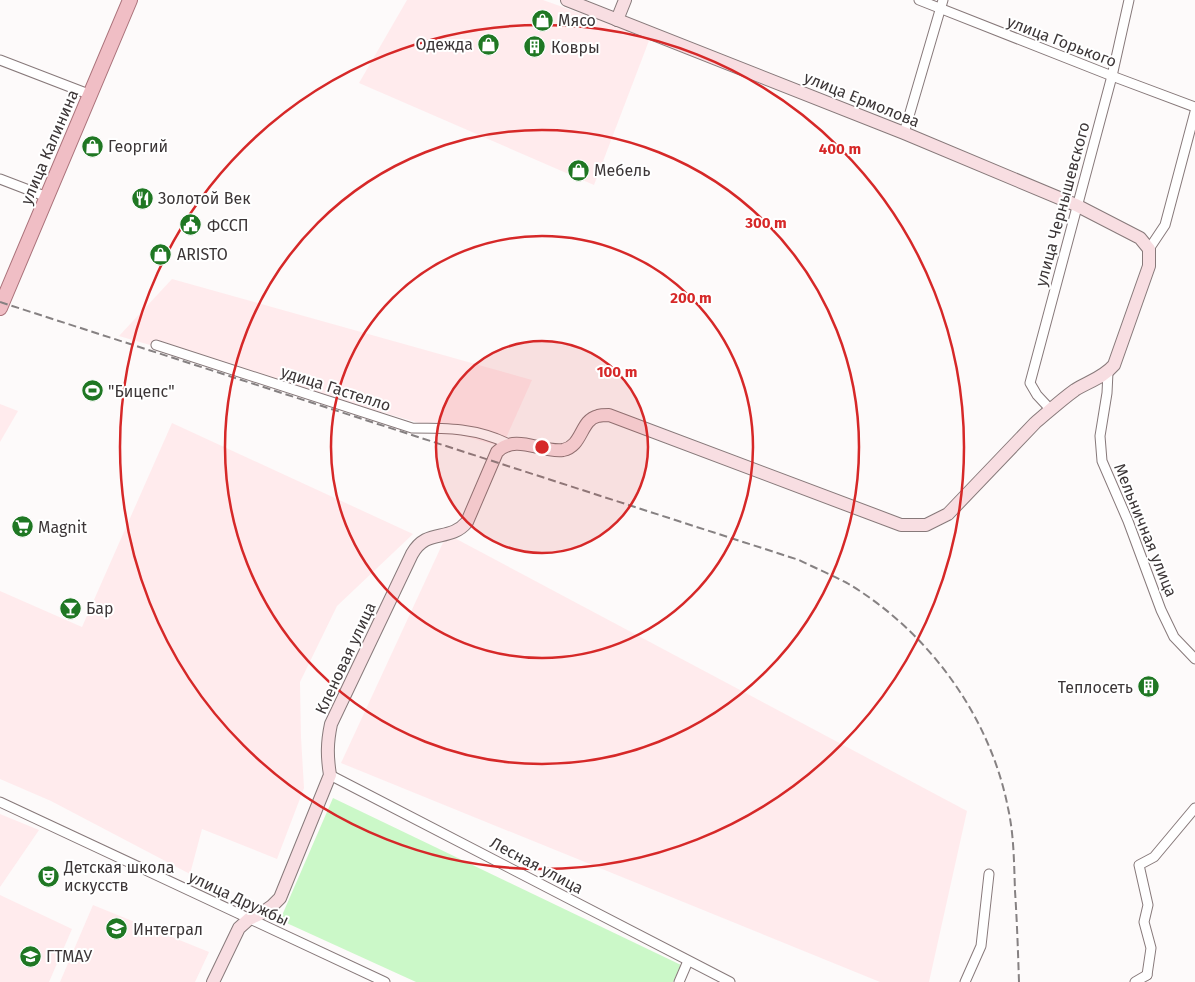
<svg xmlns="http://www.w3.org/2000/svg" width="1195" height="982" viewBox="0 0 1195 982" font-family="'Fira Sans',sans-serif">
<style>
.built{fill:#ffebed}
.green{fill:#cbf8c8}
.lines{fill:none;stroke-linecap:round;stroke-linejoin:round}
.street-casing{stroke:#87797a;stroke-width:11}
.secondary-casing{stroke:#87797a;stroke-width:14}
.primary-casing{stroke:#aa727a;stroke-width:16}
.street{stroke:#fff;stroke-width:9}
.secondary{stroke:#f8dee2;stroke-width:12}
.primary{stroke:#f0bec5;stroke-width:14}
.rail{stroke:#868182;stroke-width:2;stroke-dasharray:8 4;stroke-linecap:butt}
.ring{fill:none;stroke:#d62828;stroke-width:2.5}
.labels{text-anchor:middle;stroke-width:4;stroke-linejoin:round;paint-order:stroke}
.poi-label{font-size:16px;fill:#3c3637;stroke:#fff;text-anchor:start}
.street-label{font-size:16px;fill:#3c3637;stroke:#fff}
.centre{fill:#d62828;stroke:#fff;stroke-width:2.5}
.ring-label{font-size:15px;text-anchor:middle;font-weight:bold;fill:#d62828;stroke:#fff;stroke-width:4;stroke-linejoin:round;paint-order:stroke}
</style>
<rect width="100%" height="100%" fill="#fdfafa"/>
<g class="built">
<path d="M407 0H543L650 38 594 185 359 83Z"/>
<path d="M172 279 532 380 502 447 119 336Z"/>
<path d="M0 404 18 411 0 442Z"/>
<path d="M172 423 413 534 337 606 300 682 301 737 304 788 277 859 202 829 190 874 51 801 0 779V591L82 627Z"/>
<path d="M447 534 967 811 929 982H880L341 763Z"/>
<path d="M0 814 39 830 0 887Z"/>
<path d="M0 895 72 929 49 982H0Z"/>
<path d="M93 905 209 952 195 982H60Z"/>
</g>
<path class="green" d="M333 798 681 965 673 982H416L280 920Z"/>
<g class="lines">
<defs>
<g id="street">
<path d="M919 0 1112 76 1195 107"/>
<path d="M0 60 91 95"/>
<path d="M904 133 943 0"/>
<path d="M0 179 47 197"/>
<path d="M1149 249 1165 225 1195 112"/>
<path d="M156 345 412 428C448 428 476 428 509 444"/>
<path d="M1108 372 1107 393 1100 436 1102 461 1128 521 1161 610 1174 637 1195 659"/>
<path d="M1051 410 1037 395 1030 383 1112 76 1129 0"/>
<path d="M330 775 730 982"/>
<path d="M0 802 385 982"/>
<path d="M1147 975 1151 948 1144 922 1148 905 1139 865 1154 857 1195 808"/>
<path d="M679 982 688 961"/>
<path d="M965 982 981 946 989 874"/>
<path d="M1135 982 1147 975"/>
</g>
<g id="secondary">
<path d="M617 20 625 0"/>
<path d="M213 982 239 928 249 919 262 913 272 906 280 898 330 775C327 756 327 743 331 724L412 554C427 527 449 543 467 522L497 452C516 433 541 453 563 450 583 446 580 420 598 416 601 415 606 415 609 415L901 525H926L948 514 1035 423C1048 412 1061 400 1075 390 1088 382 1104 377 1114 365L1149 266V249L1140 238 1076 205 904 133 567 0"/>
</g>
<path id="primary" d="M0 308 130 0"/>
</defs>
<use href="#street" class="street-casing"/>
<use href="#secondary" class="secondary-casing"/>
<use href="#primary" class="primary-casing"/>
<use href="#street" class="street"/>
<use href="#secondary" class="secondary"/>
<use href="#primary" class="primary"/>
<path class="rail" d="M0 302 799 560C815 568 832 575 847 583 928 631 990 716 1008 808 1014 835 1014 863 1015 891 1017 921 1018 952 1019 982"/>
</g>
<circle cx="542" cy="447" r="106" fill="#d62828" fill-opacity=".12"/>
<g class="ring">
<circle cx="542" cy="447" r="106"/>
<circle cx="542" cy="447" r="211"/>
<circle cx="542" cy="447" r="317"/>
<circle cx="542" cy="447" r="422"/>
</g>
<defs>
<symbol id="shop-disc" viewBox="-11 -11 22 22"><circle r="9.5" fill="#1f7723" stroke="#fff"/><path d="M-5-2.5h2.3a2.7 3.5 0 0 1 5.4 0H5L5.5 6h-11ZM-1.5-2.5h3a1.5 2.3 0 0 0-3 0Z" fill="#fff"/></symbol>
<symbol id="building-disc" viewBox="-11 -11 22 22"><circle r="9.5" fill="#1f7723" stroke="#fff"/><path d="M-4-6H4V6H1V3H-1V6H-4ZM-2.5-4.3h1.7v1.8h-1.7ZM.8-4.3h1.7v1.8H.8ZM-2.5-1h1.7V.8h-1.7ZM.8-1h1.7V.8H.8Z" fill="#fff"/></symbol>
<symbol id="restaurant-disc" viewBox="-11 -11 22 22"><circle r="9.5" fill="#1f7723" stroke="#fff"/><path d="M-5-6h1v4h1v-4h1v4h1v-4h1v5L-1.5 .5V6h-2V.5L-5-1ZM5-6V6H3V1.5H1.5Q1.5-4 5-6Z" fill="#fff"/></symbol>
<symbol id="civic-disc" viewBox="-11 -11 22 22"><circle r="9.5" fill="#1f7723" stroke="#fff"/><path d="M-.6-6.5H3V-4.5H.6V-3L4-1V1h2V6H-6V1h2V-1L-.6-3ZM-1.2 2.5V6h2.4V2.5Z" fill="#fff"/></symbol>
<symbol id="stadium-disc" viewBox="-11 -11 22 22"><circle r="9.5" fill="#1f7723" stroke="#fff"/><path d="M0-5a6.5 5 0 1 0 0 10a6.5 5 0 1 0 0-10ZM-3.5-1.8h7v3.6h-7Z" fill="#fff"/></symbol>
<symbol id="supermarket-disc" viewBox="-11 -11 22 22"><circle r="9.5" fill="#1f7723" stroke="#fff"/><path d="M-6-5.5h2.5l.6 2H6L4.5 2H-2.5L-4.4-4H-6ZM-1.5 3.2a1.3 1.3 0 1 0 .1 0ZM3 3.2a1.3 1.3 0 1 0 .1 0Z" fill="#fff"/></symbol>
<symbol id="bar-disc" viewBox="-11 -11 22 22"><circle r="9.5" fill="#1f7723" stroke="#fff"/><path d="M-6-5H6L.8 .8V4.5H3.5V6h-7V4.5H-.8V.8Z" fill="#fff"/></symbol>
<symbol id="theatre-disc" viewBox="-11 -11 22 22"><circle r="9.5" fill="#1f7723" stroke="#fff"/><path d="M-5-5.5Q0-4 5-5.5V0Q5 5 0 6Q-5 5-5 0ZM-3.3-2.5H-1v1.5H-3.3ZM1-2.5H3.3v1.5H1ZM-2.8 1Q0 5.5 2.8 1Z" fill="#fff"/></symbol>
<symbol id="university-disc" viewBox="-11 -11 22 22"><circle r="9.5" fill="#1f7723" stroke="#fff"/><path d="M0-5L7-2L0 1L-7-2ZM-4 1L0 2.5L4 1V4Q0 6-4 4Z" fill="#fff"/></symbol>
</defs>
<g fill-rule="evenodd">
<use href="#shop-disc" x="530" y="8" width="25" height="25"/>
<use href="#shop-disc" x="476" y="32" width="25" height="25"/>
<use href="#building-disc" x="522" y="34" width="25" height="25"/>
<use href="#shop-disc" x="80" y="134" width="25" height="25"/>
<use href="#shop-disc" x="566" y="158" width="25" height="25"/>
<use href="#restaurant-disc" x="130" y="186" width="25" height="25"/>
<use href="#civic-disc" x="178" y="212" width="25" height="25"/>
<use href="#shop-disc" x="148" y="242" width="25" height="25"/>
<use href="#stadium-disc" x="80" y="378" width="25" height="25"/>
<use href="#supermarket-disc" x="10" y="514" width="25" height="25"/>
<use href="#bar-disc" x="58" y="596" width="25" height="25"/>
<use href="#building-disc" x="1136" y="674" width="25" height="25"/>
<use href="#theatre-disc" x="36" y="864" width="25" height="25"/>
<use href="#university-disc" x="104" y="916" width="25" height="25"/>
<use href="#university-disc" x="18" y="944" width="25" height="25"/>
</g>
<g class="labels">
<g class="poi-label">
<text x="558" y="26">Мясо</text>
<text x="473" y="50" text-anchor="end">Одежда</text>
<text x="551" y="53">Ковры</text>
<text x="108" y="152">Георгий</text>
<text x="594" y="176">Мебель</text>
<text x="158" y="204">Золотой Век</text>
<text x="207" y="231">ФССП</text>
<text x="177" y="260">ARISTO</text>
<text x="108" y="397">"Бицепс"</text>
<text x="38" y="533">Magnit</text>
<text x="86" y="614">Бар</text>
<text x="1133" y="693" text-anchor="end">Теплосеть</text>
<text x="64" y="873">Детская школа<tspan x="64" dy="18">искусств</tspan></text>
<text x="133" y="935">Интеграл</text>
<text x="46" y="962">ГТМАУ</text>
</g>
<g class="street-label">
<text transform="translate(1062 41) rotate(21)" y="6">улица Горького</text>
<text transform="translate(862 99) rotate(22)" y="6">улица Ермолова</text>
<text transform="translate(49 147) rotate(-67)" y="6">улица Калинина</text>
<text transform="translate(1062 204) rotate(-75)" y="6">улица Чернышевского</text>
<text transform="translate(336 388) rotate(18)" y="6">удица Гастелло</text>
<text transform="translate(1146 530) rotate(68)" y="6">Мельничная улица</text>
<text transform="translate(345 658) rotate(-65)" y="6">Кленовая улица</text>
<text transform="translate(537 865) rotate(28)" y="6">Лесная улица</text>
<text transform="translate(239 898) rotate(25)" y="6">улица Дружбы</text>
</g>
</g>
<circle cx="542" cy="447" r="8" class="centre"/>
<g class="ring-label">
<text x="840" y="154">400 m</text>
<text x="766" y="228">300 m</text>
<text x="691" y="303">200 m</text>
<text x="617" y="377">100 m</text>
</g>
</svg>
